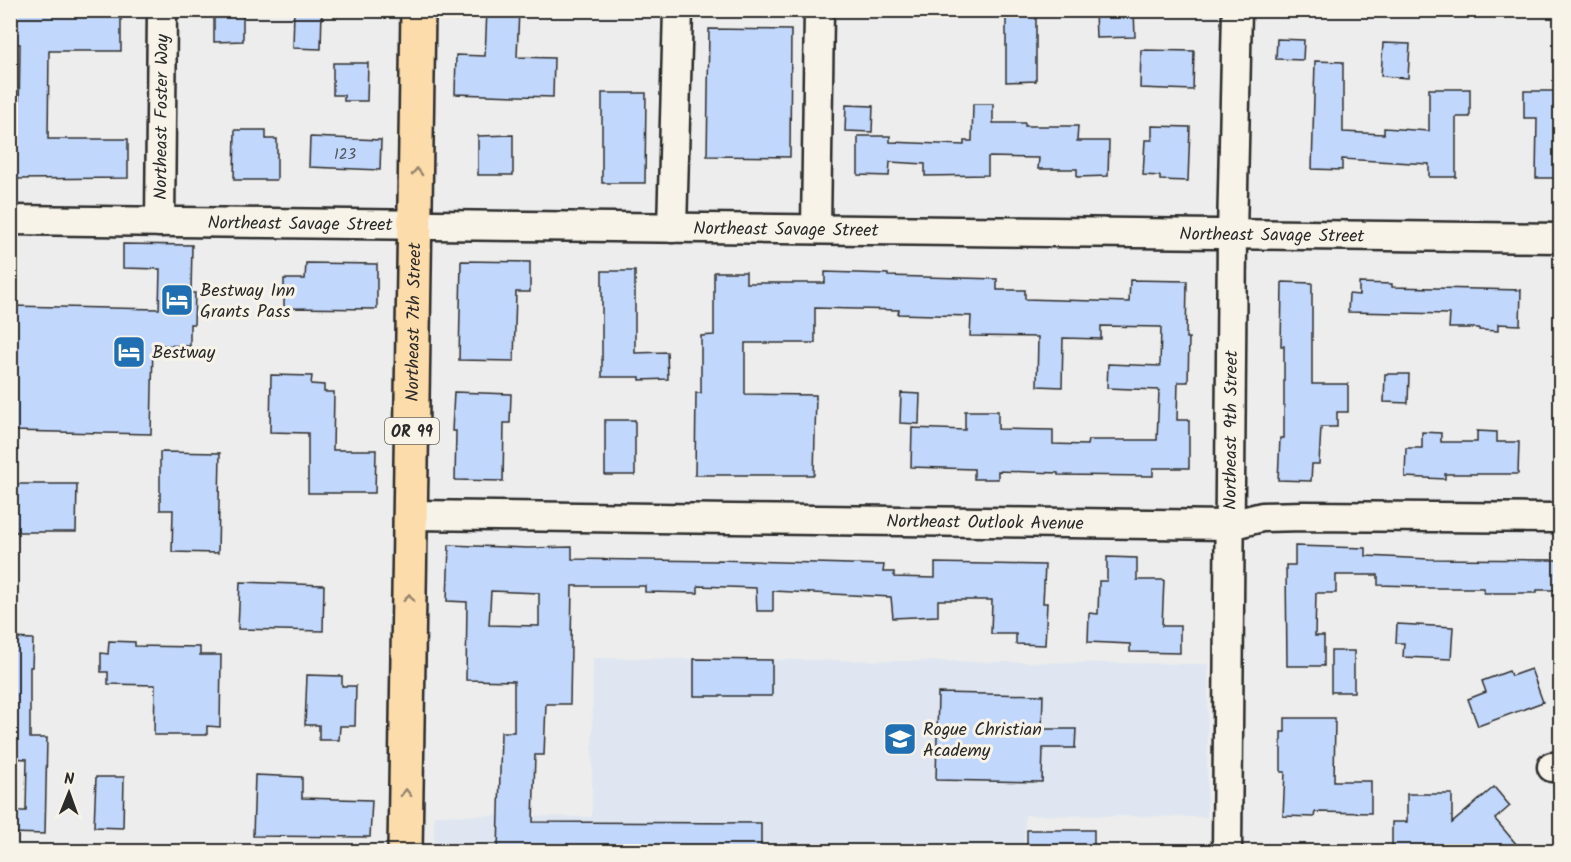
<svg xmlns="http://www.w3.org/2000/svg" width="1571" height="862" viewBox="0 0 1571 862" font-family="Kalam,sans-serif">
<style>
.built{fill:#dfe6f1}
.building{fill:#c2d7fc;stroke:#2b2b2b;stroke-width:1.5;fill-rule:evenodd}
.lines{fill:none;stroke-linecap:round;stroke-linejoin:round}
.minor-casing{stroke:#2b2b2b;stroke-width:33}
.highway-casing{stroke:#2b2b2b;stroke-width:38}
.minor{stroke:#f7f3e8;stroke-width:28}
.highway{stroke:#fddcac;stroke-width:33}
.oneway{stroke:#94846c}
.labels{text-anchor:middle;stroke-width:6;stroke-linejoin:round;paint-order:stroke}
.number-label{font-size:15px;fill:#51565f}
.shield{fill:#f7f3e8;stroke:#686764;stroke-width:1.5}
.shield-label{font-size:16px;font-weight:bold;fill:#2b2b2b}
.street-label{font-size:18px;fill:#2b2b2b;stroke:#f7f3e8}
.poi-label{font-size:18px;fill:#2b2b2b;stroke:#f7f3e8;text-anchor:start}
</style>
<rect width="100%" height="100%" fill="#ecedec"/>
<filter id="ink" filterUnits="userSpaceOnUse"><feTurbulence type="fractalNoise" baseFrequency=".0167" numOctaves="2"/><feDisplacementMap in="SourceGraphic" scale="12" xChannelSelector="R" yChannelSelector="G"/><feConvolveMatrix kernelMatrix="1 2 1 2 8 2 1 2 1" color-interpolation-filters="sRGB"/></filter>
<g filter="url(#ink)">
<path class="built" d="M593 658 1208 664 1207 817 1025 815 1024 852H434V815L592 817Z"/>
<g class="building">
<path d="M10 10H121V51H49L48 139H128V178L13 179V117H19L20 44H10Z"/>
<path d="M214 10H243V41L214 42Z"/>
<path d="M294 10H322L321 49 293 48Z"/>
<path d="M487 10H519L517 57 554 58 553 97 455 94 456 55 485 56Z"/>
<path d="M1095 10H1134L1135 37 1096 38Z"/>
<path d="M1006 14H1036V81L1006 82Z"/>
<path d="M709 29 791 30 790 157 707 156Z"/>
<path d="M1277 39 1304 40 1303 60 1276 59Z"/>
<path d="M1383 43 1410 44 1408 78 1381 76Z"/>
<path d="M1141 50 1194 51 1193 90 1140 88Z"/>
<path d="M1315 61 1343 62V132L1384 134V128L1429 131V89H1470V117H1456V177H1429V164L1342 159V170L1312 169Z"/>
<path d="M333 63H368L367 101H344V95H333Z"/>
<path d="M1524 91H1560V178H1536L1537 118H1524Z"/>
<path d="M602 93H646L645 183H602Z"/>
<path d="M973 104H993V123H1025V126H1078L1077 141H1109L1108 176 1077 177V169H1038L1039 158 988 157V175L925 176V164L890 162 889 176 858 175V136H890V142L964 145V141H972Z"/>
<path d="M846 105 873 106 872 132 845 131Z"/>
<path d="M1152 126 1190 127 1188 181 1160 180V176L1143 175 1145 140H1152Z"/>
<path d="M235 130H266V139H277V180H234Z"/>
<path d="M513 135V175H478V136Z"/>
<path d="M310 137 381 140 380 170 309 167Z"/>
<path d="M123 244 192 245 191 293H195L194 324H190V346L153 345 151 434 10 431V306L159 309 160 269 123 268Z"/>
<path d="M461 261 530 262V292H516L514 361 459 360Z"/>
<path d="M306 263 377 264V309L284 308V279H305Z"/>
<path d="M602 271H635V353L667 352 668 379 640 380V377H602Z"/>
<path d="M714 272H746V283H825V272L888 274V276L997 279V290H1025V299L1129 302 1130 280 1187 281 1186 338H1189L1188 382H1178L1177 420H1189V468H1153V476L1058 475V473L998 471V479H974V469L911 467 912 428 965 430V411H998V429L1053 430V444L1087 445 1088 440H1157L1159 390 1107 388 1108 364 1160 366 1161 327 1101 326V339L1063 338 1062 387 1037 386 1038 337 970 336 971 316 898 314 899 310 815 308V343H745V394L816 395 814 475H695L696 393H701V336L714 335Z"/>
<path d="M1282 282 1312 283V384H1348V412H1337V427H1321L1319 464H1312L1311 481 1278 480 1280 438H1284V346H1281Z"/>
<path d="M1359 283 1392 284V287L1521 290 1520 325 1498 324V331L1479 330V328H1449L1450 314 1348 312 1349 294 1359 295Z"/>
<path d="M1385 374H1409L1408 403 1384 402Z"/>
<path d="M271 375 312 376 311 384 324 385V392H334L333 450H376L375 493H308V433L270 432Z"/>
<path d="M454 392 511 394 510 423H504L503 481 455 480 456 431H452Z"/>
<path d="M901 393 920 394 919 424 900 423Z"/>
<rect x="605" y="420" width="30" height="55"/>
<path d="M1477 431 1497 432V442H1519L1518 474H1445V479L1405 477 1406 448H1422V432L1441 433V442H1477Z"/>
<path d="M160 452 220 453 218 553 172 552 173 510H160Z"/>
<path d="M10 484H77L76 532H10Z"/>
<path d="M449 545 528 548 572 547V559L717 561V560L884 565 883 572H894V577L935 578V563L1045 565 1043 603H1047L1045 645 1016 644V634H991L992 600H938V616L893 618 891 597 773 591V611H757L756 588 698 586V593L645 592V586H572L570 704H546L544 755H535L533 822 761 823V852H498L501 732H514V681L466 680 467 602 447 601ZM491 591 539 593V626L489 625Z"/>
<path d="M1295 546 1366 548V556L1429 559 1560 560V590H1537V593H1484V588H1417V586L1378 585V575H1336V593H1316L1315 636H1324V666H1287L1286 565H1295Z"/>
<path d="M1107 557 1137 558V580H1164L1162 626H1180V653L1130 652V644L1088 642 1089 613 1098 614 1099 581H1107Z"/>
<path d="M240 582 324 585 323 631 238 629Z"/>
<path d="M1397 624 1453 627 1451 659 1403 657 1404 643H1396Z"/>
<path d="M10 638 33 639 32 667H30V738H47L45 834 10 833V811H26L27 759 10 758Z"/>
<path d="M109 641 135 642V646L200 647V655H221L220 727 207 726V735H154L155 685 108 684V672H101V653L108 654Z"/>
<rect x="1331" y="651" width="23" height="41"/>
<path d="M694 659 772 660V696H694Z"/>
<path d="M1531 669 1543 702 1478 726 1468 699 1486 692 1482 681 1509 671 1511 676Z"/>
<path d="M307 675 342 676V686H356L355 726H340L339 740H319V725H305Z"/>
<path d="M938 693 1043 695 1042 729H1076L1075 748H1043L1042 782 936 780Z"/>
<path d="M1285 718H1335L1334 781H1371V813L1315 812 1314 817 1283 816 1285 772H1281V732H1285Z"/>
<path d="M255 775 302 777V798L372 800 370 837 253 836Z"/>
<path d="M96 777H124L123 828 94 827Z"/>
<path d="M1494 787 1510 806 1495 819 1523 852H1477L1474 849 1392 848V822H1407V794H1452V823Z"/>
<rect x="1027" y="830" width="67" height="22"/>
</g>
<g class="lines">
<defs>
<g id="minor">
<path id="s1" d="M10 220 1560 238"/>
<path id="s2" d="M160 222 162 10"/>
<path d="M672 228 678 10"/>
<path d="M816 229 819 10"/>
<path id="s3" d="M411 515 1230 525 1262 517 1304 516 1560 518"/>
<path d="M1552 767H1560"/>
<path id="s4" d="M1227 852 1232 234 1237 10"/>
</g>
<g id="highway">
<path id="s5" d="M405 852 418 10"/>
</g>
</defs>
<use href="#minor" class="minor-casing"/>
<use href="#highway" class="highway-casing"/>
<use href="#minor" class="minor"/>
<use href="#highway" class="highway"/>
</g>
<defs><path id="oneway-chevron" d="M-2-3.5L2.5 0L-2 3.5" fill="none" stroke-width="1.6" stroke-linecap="round" stroke-linejoin="round" transform="scale(1.5)"/></defs>
<g class="oneway">
<use href="#oneway-chevron" transform="translate(417 172) rotate(-89)"/>
<use href="#oneway-chevron" transform="translate(409 598) rotate(-89)"/>
<use href="#oneway-chevron" transform="translate(406 793) rotate(-89)"/>
</g>
</g>
<defs>
<symbol id="hotel-square" viewBox="-11 -11 22 22"><rect x="-9" y="-9" width="18" height="18" rx="4" fill="#1f6fb2" stroke="#f7f3e8"/><path d="M-6-4.5h1.5V1H6V5H4.5V3h-9V5H-6ZM-4 0a1.8 1.8 0 1 1 3.6 0ZM.5 0V-2.5h3Q6-2.5 6 0Z" fill="#fff"/></symbol>
<symbol id="school-square" viewBox="-11 -11 22 22"><rect x="-9" y="-9" width="18" height="18" rx="4" fill="#1f6fb2" stroke="#f7f3e8"/><path d="M0-5L7-2L0 1L-7-2ZM-4 1L0 2.5L4 1V4Q0 6-4 4Z" fill="#fff"/></symbol>
</defs>
<g fill-rule="evenodd">
<use href="#hotel-square" x="158" y="281" width="38" height="38"/>
<use href="#hotel-square" x="110" y="333" width="38" height="38"/>
<use href="#school-square" x="881" y="720" width="38" height="38"/>
</g>
<g class="labels">
<g class="number-label">
<text x="345" y="159">123</text>
</g>
<rect class="shield" x="385" y="418" width="54" height="26" rx="4.5"/>
<g class="shield-label">
<text x="412" y="437">OR 99</text>
</g>
<g class="street-label">
<text dy="6" stroke="none"><textPath href="#s2" startOffset="105">Northeast Foster Way</textPath></text>
<text dy="6" stroke="none"><textPath href="#s1" startOffset="290">Northeast Savage Street</textPath></text>
<text dy="6" stroke="none"><textPath href="#s1" startOffset="776">Northeast Savage Street</textPath></text>
<text dy="6" stroke="none"><textPath href="#s1" startOffset="1262">Northeast Savage Street</textPath></text>
<text dy="6" stroke="none"><textPath href="#s5" startOffset="530">Northeast 7th Street</textPath></text>
<text dy="6" stroke="none"><textPath href="#s4" startOffset="422">Northeast 9th Street</textPath></text>
<text dy="6" stroke="none"><textPath href="#s3" startOffset="574">Northeast Outlook Avenue</textPath></text>
</g>
<g class="poi-label">
<text x="200" y="296">Bestway Inn<tspan x="200" dy="21">Grants Pass</tspan></text>
<text x="152" y="358">Bestway</text>
<text x="923" y="735">Rogue Christian<tspan x="923" dy="21">Academy</tspan></text>
</g>
</g>
<rect width="1571" height="862" fill="none" stroke="#f7f3e8" stroke-width="36"/>
<rect x="18" y="18" width="1535" height="826" fill="none" stroke="#2b2b2b" stroke-width="2" filter="url(#ink)"/>
<g transform="translate(69 793) rotate(1)" stroke="#f7f3e8" stroke-width="4.5" paint-order="stroke">
<path d="M0-4.5L10 22L0 15L-10 22Z" fill="#2b2b2b"/>
<text y="-9" font-size="16" font-weight="bold" text-anchor="middle" fill="#2b2b2b">N</text>
</g>
</svg>
